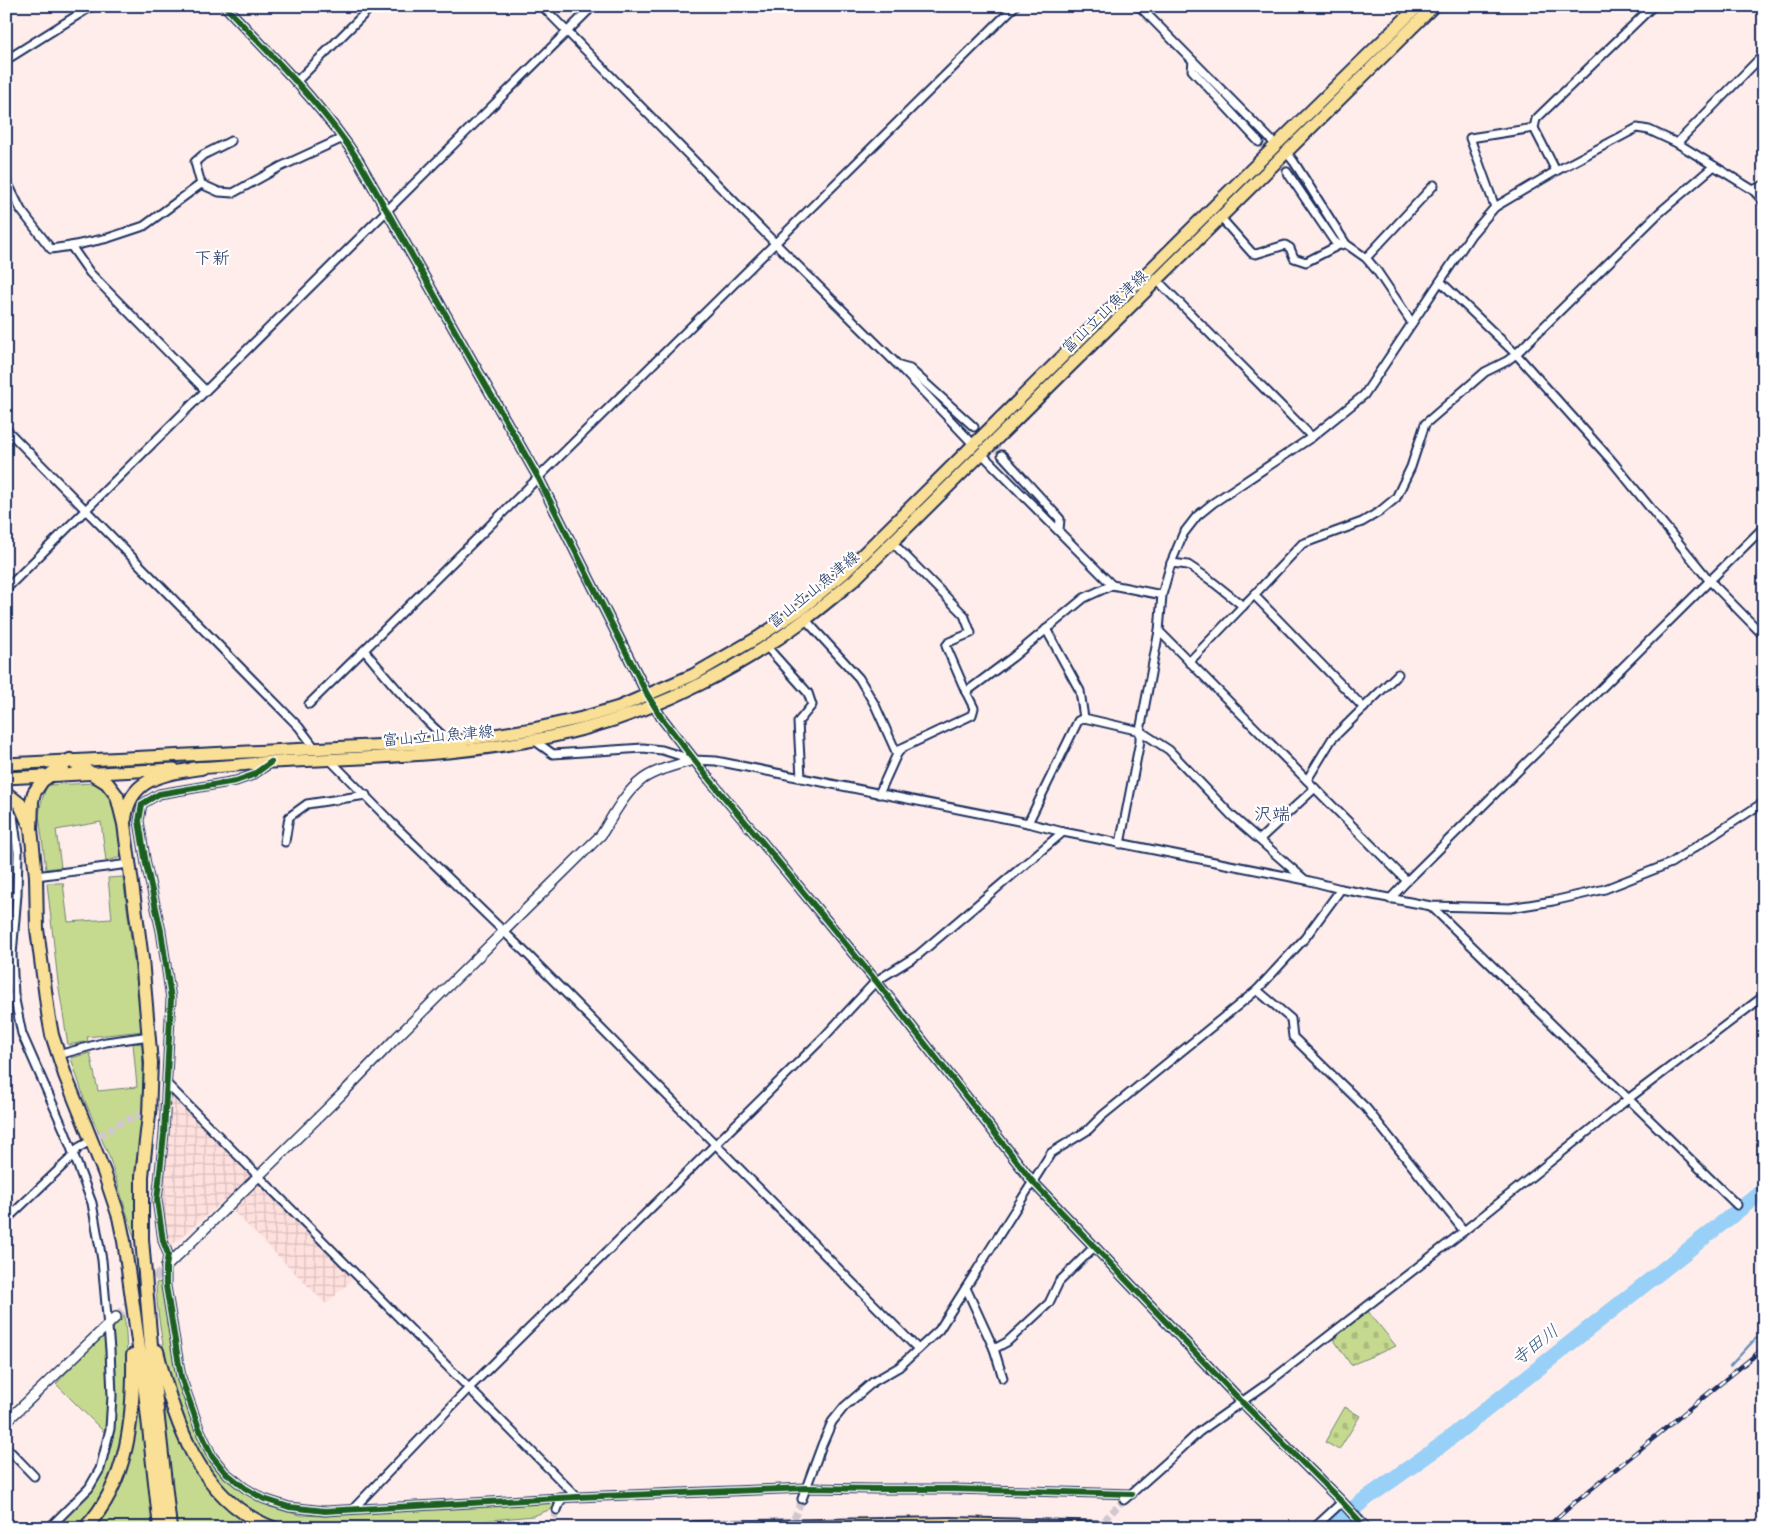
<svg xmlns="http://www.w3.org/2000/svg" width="1770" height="1534" viewBox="0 0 1770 1534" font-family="Sriracha,'Klee One',sans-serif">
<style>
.industrial{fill:url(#industrial-grid)}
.green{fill:#c6da8f;stroke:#708476}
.cemetery{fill:url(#cemetery-stones);stroke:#708476}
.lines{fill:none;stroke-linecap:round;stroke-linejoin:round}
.stream{stroke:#6790ba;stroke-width:2.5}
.river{stroke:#99d0f8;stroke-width:16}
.minor-tunnel{stroke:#d1c7cf;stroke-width:7;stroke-dasharray:7 3.5;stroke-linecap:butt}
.tertiary-tunnel{stroke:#d1c7cf;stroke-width:9;stroke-dasharray:9 4.5;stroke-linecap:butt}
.minor-casing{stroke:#1b2f5e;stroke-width:11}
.tertiary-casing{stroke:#1b2f5e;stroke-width:12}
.primary-casing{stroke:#1b2f5e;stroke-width:15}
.motorway-casing{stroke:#1b2f5e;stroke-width:16}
.minor{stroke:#fff;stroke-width:7}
.tertiary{stroke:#fff;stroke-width:9}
.primary{stroke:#fadf96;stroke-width:11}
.motorway{stroke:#fadf96;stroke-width:12}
.rail-casing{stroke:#1b2f5e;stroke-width:4.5}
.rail{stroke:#fff;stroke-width:2.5;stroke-dasharray:8;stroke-linecap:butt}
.cycleway-casing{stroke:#fff;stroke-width:9}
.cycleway{stroke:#1b5e20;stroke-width:6}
.labels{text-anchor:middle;stroke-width:4.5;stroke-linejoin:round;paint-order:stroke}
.street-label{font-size:16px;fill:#1b2f5e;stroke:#fff}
.neighbourhood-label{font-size:18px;fill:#1b2f5e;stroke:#fff}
.water-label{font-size:18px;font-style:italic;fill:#3a5784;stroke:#fff}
</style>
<defs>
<pattern id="industrial-grid" width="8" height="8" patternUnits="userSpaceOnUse" patternTransform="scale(1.25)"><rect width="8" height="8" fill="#ffe0dd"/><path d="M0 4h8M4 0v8" fill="none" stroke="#dac0c0"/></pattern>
<pattern id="cemetery-stones" width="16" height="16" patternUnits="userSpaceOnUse" patternTransform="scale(1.25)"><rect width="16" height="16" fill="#c6da8f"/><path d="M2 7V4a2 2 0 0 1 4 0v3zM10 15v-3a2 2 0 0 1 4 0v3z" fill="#aabb7e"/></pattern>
</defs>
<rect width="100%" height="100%" fill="#ffedeb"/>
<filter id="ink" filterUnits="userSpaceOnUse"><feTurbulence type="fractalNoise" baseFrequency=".02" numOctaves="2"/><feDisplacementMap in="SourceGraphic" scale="10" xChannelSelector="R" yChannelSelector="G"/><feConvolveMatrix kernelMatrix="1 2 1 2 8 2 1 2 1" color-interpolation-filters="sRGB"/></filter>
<g filter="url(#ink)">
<path class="industrial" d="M171 1093 354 1278 326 1304 223 1201 169 1248 160 1202Z"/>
<g class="green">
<path d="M97 783 111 792 120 816 122 857 106 861 101 822 56 830 61 867 46 869 39 815 41 803 47 785Z"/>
<path d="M123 877 143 1031 87 1037 88 1041 68 1045 58 982 47 883H63L68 922 112 919 108 878Z"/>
<path d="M133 1043 142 1044C146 1110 135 1175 135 1240L109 1156 85 1101 71 1058 90 1053 98 1091 137 1087Z"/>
<path d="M162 1282 175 1363 192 1422 217 1461 242 1488 270 1507 300 1515 326 1516 362 1512 553 1500 554 1508 533 1516 406 1528H301C272 1523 241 1507 222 1484 180 1434 158 1347 156 1283Z"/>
<path d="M124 1315C127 1336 127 1356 127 1376 126 1434 119 1486 75 1528H53C64 1517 84 1502 91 1490 122 1443 118 1383 112 1330Z"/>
<path d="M104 1332 109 1402 105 1433 56 1384Z"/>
<path d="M139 1394 154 1528H92C123 1496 134 1437 139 1394Z"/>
<path d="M162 1396C176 1432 191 1472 218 1501 229 1512 246 1521 260 1528H177Z"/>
</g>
<g class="cemetery">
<path d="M1367 1310 1396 1346 1351 1365 1332 1337Z"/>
<path d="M1345 1407 1360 1416 1339 1450 1325 1442Z"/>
</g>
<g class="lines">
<path class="stream" d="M1730 1366 1756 1338 1764 1333"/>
<path class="river" d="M1329 1528 1368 1497 1440 1446 1764 1190"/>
<g class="minor-tunnel">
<path d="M1259 142 1287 172"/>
<path d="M974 427 1002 455"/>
<path d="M90 1141 122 1122 161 1106"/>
<path d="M1097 1527 1124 1500"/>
<path d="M550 1528 557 1510"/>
<path d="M790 1528 802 1499"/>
</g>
<path class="tertiary-tunnel" d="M116 1317 166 1267"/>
<defs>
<g id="minor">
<path d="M542 6 775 243 899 366 974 445"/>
<path d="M1139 6 1276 145"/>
<path d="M6 60 92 6"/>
<path d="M1193 61 1192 70 1259 142"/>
<path d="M296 82 372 6"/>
<path d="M1677 143 1764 54"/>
<path d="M1287 153 1294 162 1346 244 1366 258 1377 271 1412 323"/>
<path d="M1556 171 1534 128 1536 119 1653 6"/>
<path d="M1287 172 1334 241 1339 245H1341"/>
<path d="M6 180 21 210 51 249 71 246 90 273 205 390"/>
<path d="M201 184 219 192 233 193 280 167 343 138"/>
<path d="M1753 190 1764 185"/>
<path d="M1495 207 1470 138 1534 128"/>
<path d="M1221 218 1252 253 1256 254 1285 245 1290 248 1294 258 1306 262 1339 245"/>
<path d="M71 246 108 238 144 226 201 184 195 162 203 155 231 141"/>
<path d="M1366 258 1434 185"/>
<path d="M1158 281 1312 437"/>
<path d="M1441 282 1516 354 1612 461 1709 580 1764 636"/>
<path d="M899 366 910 369 974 427"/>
<path d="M6 429 299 727 315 748"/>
<path d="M982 454 1112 585 1162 595"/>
<path d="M1002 455 1060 519 1059 530"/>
<path d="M891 541 964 615 971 633 949 642 946 646 966 692"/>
<path d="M1171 563 1188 565 1209 579 1243 606 1189 662"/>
<path d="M6 589 593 6"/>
<path d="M1254 595 1302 544 1362 522 1379 512 1396 498 1411 467 1425 424 1485 372 1507 361 1516 354 1659 213 1714 166"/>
<path d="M1243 606 1254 595 1364 708"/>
<path d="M805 619 859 678 875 705 897 754"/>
<path d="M1046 629 1080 691 1084 718"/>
<path d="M1159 631 1407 881"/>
<path d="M766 646 808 693 812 705 798 722 801 778"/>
<path d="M309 704 364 650"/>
<path d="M1084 718 1140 731 1169 750 1232 816 1304 879"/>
<path d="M535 741 553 754 643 748 662 750 694 760 716 761 1028 823 1063 832 1306 880 1341 889 1431 906 1510 908 1553 901 1605 889 1671 863 1764 802"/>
<path d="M450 742C418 715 391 683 364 650L1015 6"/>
<path d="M330 760 391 822 529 956 918 1349"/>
<path d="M269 764 253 775 236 781 159 794 142 804 139 821 146 864 161 931 171 999 164 1134 157 1200 163 1241 168 1254 166 1267V1286L181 1377 199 1428 212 1456 225 1472 245 1488 264 1499 289 1507 325 1511 577 1497 807 1488 875 1489H953L1132 1494"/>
<path d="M1307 780 1332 739 1398 674"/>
<path d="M879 794 897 754 902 748 972 715 974 708 966 692 1013 657 1084 598 1112 585"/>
<path d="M6 809 13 816 18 852 17 894 12 955 14 995 22 1034 65 1132 92 1203 102 1260 110 1350 112 1396 110 1429 100 1469 89 1488 49 1528"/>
<path d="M1028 823 1078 721 1084 718"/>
<path d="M6 826 13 816"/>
<path d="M1260 839 1315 788"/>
<path d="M285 842 289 817 307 804 366 795"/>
<path d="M1120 844 1140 741V731L1159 631 1162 595 1171 563 1183 534 1197 516 1213 503 1312 437 1364 395 1471 235 1495 207 1556 171 1637 128 1649 130 1677 143 1753 190 1764 202"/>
<path d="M36 876 129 864"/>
<path d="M1390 899 1407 881 1764 527"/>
<path d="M1431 906 1737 1205"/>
<path d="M1257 990 1291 1019 1293 1037 1366 1108 1464 1231"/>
<path d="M6 1004 14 995"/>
<path d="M58 1055 106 1042 150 1036"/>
<path d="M167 1084 577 1497"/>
<path d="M6 1220 73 1156 78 1148 85 1144"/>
<path d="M966 1288 994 1349"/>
<path d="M1003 1378 994 1349 1007 1342 1049 1303 1059 1282 1094 1247"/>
<path d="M6 1447 34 1476"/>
<path d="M802 1499 822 1445 832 1422 844 1407 873 1382 899 1367 939 1330 1051 1153 1088 1130 1103 1115 1257 990 1305 938 1341 889"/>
<path d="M1124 1500 1168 1461 1199 1432 1264 1386 1464 1231 1628 1099 1764 996"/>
<path d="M354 1508 469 1388 824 1037 876 981 918 955 1063 832"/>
<path d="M557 1510 562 1498"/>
<path d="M1314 1528 1342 1502"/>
</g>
<g id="tertiary">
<path d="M225 6C271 56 321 103 358 160L539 479 647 694 661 717 709 779 762 842 876 981 1032 1181 1242 1402 1342 1502 1366 1528"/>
<path d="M166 1267 341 1095 396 1038 601 835C613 816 624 793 643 779 655 770 679 764 694 760"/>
<path d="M6 1422 116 1317"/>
</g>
<g id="primary">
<path d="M6 764 450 742 533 729 582 718 619 707 693 675 757 638 801 609 844 573 1276 145 1418 6"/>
<path d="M193 768C219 767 246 764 272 762 378 757 484 756 587 728 665 707 741 667 806 619 822 607 837 594 853 581L1434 6"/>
<path d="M6 778 174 769"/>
</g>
<g id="motorway">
<path d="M6 793 20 804 28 822"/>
<path d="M125 819C130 776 166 774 201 768"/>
<path d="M157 1351C174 1421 199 1500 273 1528"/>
<path d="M85 1528C129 1482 134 1415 133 1355"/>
<path d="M160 1528 145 1391 124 1241 119 1217 104 1172 65 1075 52 1035 48 1013 37 929 36 876 31 829 32 801 34 793 42 781 70 760 107 783 117 796 124 824 142 959 151 1063 149 1115 142 1176V1239L155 1392 170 1528"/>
<path d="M694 1528 950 1524 1111 1528"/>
</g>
</defs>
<use href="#minor" class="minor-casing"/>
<use href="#tertiary" class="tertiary-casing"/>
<use href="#primary" class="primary-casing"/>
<use href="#motorway" class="motorway-casing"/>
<use href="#minor" class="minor"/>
<use href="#tertiary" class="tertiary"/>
<use href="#primary" class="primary"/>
<use href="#motorway" class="motorway"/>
<defs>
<path id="rail" d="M1546 1528 1574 1503 1764 1348"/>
</defs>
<use href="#rail" class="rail-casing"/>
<use href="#rail" class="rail"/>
<defs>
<g id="cycleway">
<path d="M225 6C271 56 321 103 358 160L539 479 647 694 661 717 709 779 762 842 876 981 1032 1181 1242 1402 1342 1502 1366 1528"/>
<path d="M271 762 253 775 236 781 159 794 142 804 139 821 146 864 161 931 171 999 164 1134 157 1200 163 1241 168 1254 166 1267V1286L181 1377 199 1428 212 1456 225 1472 245 1488 264 1499 289 1507 325 1511 577 1497 807 1488 875 1489H953L1132 1494"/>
</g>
</defs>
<use href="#cycleway" class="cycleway-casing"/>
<use href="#cycleway" class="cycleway"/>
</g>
</g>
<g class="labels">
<g class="street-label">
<text transform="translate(1104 311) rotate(-44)" y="6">富山立山魚津線</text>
<text transform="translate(813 589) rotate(-39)" y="6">富山立山魚津線</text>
<text transform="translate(438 735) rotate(-5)" y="6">富山立山魚津線</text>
</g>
<g class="neighbourhood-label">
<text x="212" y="264">下新</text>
<text x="1272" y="820">沢端</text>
</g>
<g class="water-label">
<text transform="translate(1535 1345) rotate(-38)" y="6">寺田川</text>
</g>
</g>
<rect width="1770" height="1534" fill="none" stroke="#fff" stroke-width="25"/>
<rect x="12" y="12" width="1745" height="1509" fill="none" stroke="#1b2f5e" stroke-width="2" filter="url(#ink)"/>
</svg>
